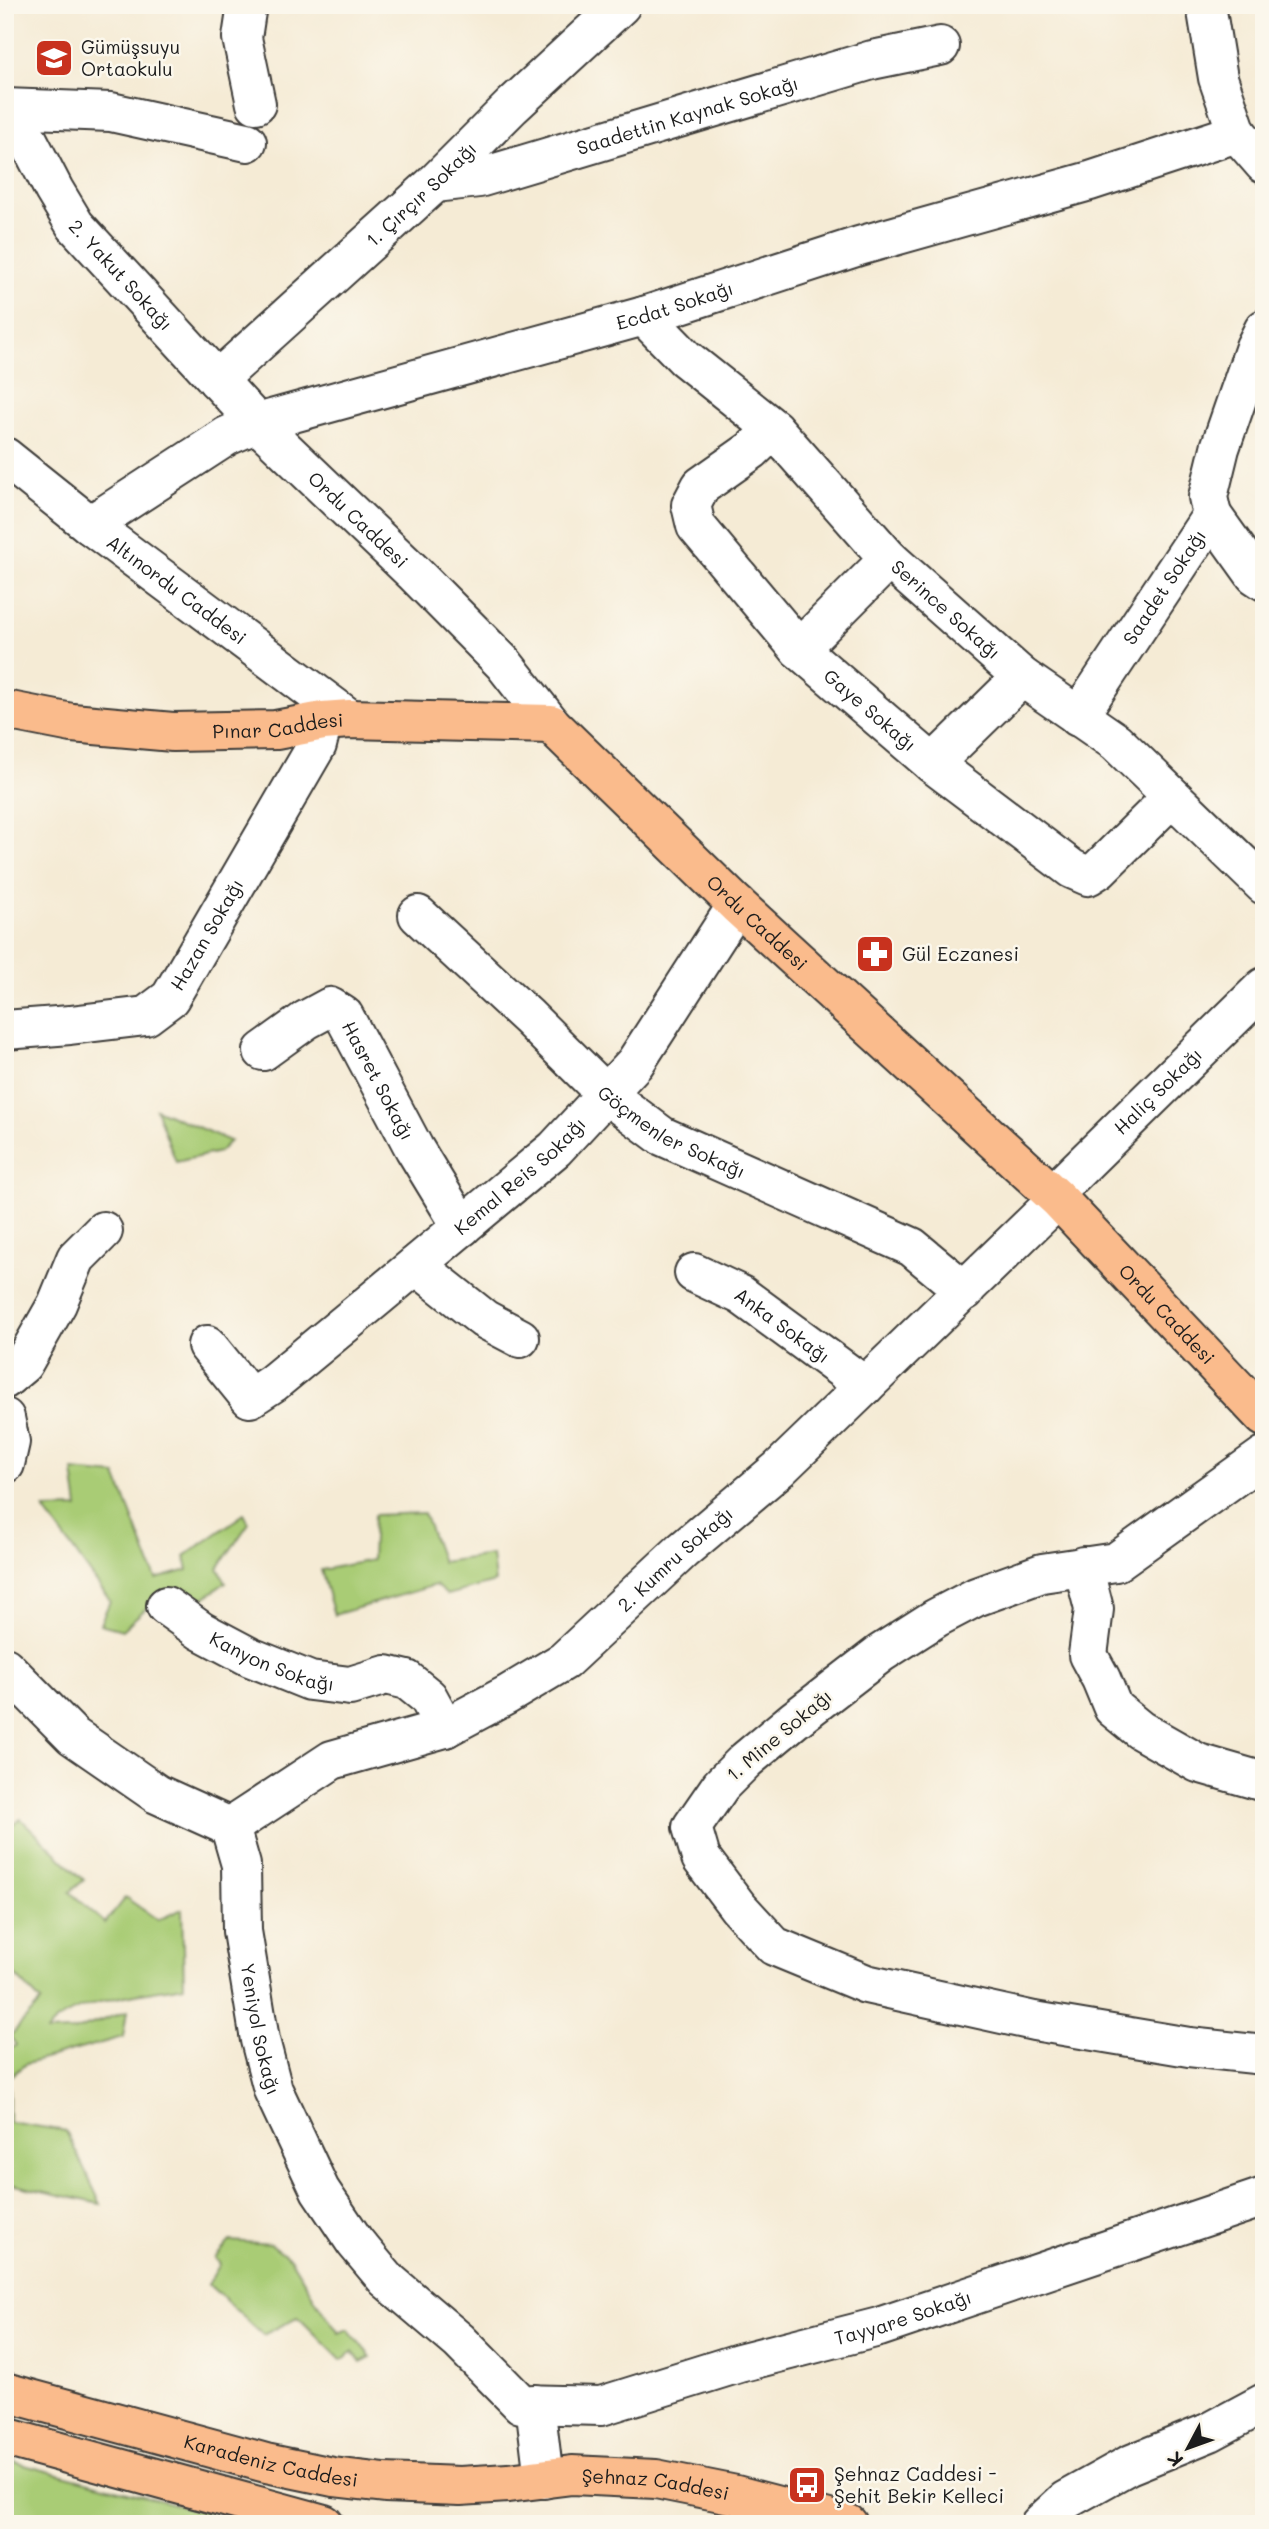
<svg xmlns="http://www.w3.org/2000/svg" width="1269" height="2529" viewBox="0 0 1269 2529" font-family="Mali,sans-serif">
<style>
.green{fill:#a9cc75;stroke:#627448;stroke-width:2}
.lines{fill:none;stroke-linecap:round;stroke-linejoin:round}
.minor-casing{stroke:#3d3b38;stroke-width:42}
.major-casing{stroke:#3d3b38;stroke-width:42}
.minor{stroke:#fff;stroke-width:38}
.major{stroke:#fabb8c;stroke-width:38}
.labels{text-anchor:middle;stroke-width:5;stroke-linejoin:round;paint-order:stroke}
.poi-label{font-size:19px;fill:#1c1c1c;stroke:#fbf7ec;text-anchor:start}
.street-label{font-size:19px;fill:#1c1c1c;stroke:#fbf7ec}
</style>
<rect width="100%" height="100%" fill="#fbf7ec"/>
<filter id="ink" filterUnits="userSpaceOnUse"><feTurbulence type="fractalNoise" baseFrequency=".0143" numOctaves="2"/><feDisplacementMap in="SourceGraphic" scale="14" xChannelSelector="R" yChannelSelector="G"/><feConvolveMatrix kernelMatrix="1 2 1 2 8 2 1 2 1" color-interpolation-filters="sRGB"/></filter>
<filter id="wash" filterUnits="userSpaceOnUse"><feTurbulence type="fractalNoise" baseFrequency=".00686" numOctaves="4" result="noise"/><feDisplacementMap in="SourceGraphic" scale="28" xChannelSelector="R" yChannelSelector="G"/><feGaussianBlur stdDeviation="1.57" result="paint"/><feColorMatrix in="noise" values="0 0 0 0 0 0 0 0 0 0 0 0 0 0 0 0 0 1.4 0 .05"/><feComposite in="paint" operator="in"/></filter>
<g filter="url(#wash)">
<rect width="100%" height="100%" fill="#f5ebd5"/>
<g class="green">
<path d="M156 1109 230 1141 219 1152 176 1162Z"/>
<path d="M73 1471 116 1475 156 1579 188 1570 185 1556 244 1514 249 1523 218 1568 226 1582 189 1609 161 1595 122 1630 100 1624 110 1601 44 1509 78 1508Z"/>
<path d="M424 1513 442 1562 492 1555 495 1582 447 1595 435 1585 334 1615 321 1570 372 1560 374 1515Z"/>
<path d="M5 1815 14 1824 21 1819 84 1880 70 1892 105 1923 125 1897 158 1920 182 1909 184 1986C149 1992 65 2001 46 2032L73 2031 127 2011 123 2037 26 2064 9 2077V2122L66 2131 101 2204 5 2183V2053L16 2045 10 2036 41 2002 14 1974 5 1981Z"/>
<path d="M230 2241 271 2244 290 2258 320 2307 339 2333 348 2329 371 2357 361 2362 353 2352 341 2360 298 2317 263 2335 208 2284 220 2264 215 2258Z"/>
<path d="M5 2460 251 2524H5Z"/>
</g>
</g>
<g filter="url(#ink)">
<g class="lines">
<defs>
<g id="minor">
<path d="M247 5 242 38 256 104"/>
<path d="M1206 5 1218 78 1237 133"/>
<path d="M5 108 111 112 247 142"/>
<path id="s1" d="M12 109 54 190 75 225 257 423 413 572 504 664 551 724"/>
<path id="s2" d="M435 183 479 178 872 60 940 46"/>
<path id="s3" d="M644 316 685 358 774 429 889 559 1022 677 1116 742 1264 885"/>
<path id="s4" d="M217 380 435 183 512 106 621 5"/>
<path id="s5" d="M774 429 752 450 701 486 691 505 696 526 799 649 933 764 1072 869 1088 876 1099 869 1172 797"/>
<path id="s6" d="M5 457 90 525 350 719"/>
<path d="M1212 515 1255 575 1264 581"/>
<path id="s7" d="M90 525 227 436 257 423 644 316 859 246 1090 181 1237 133 1264 164"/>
<path d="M799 649 889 559"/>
<path id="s8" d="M1078 717 1212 515 1208 497 1220 448 1255 347 1264 329"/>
<path d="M933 764 1022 677"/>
<path id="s9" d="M418 915 528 1017 607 1095 662 1136 912 1247 965 1291"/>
<path id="s10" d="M5 1030 70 1025 146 1016 170 998 317 745 323 721"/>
<path id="s11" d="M263 1051 306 1020 330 1007 344 1016 414 1148 462 1227"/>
<path id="s12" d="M1053 1194 1264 987"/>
<path d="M416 1265 484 1319 520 1338"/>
<path id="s13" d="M694 1273 741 1295 865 1386"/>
<path id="s14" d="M207 1345 250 1398 273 1383 375 1299 555 1149 635 1063 737 905"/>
<path d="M5 1379 23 1364 57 1304 76 1258 103 1231"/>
<path d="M5 1418 10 1442 5 1464"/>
<path d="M1264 1456 1116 1562 1042 1573 976 1597 936 1618 881 1653 794 1720 746 1760 721 1785 692 1827 701 1858 738 1907 774 1946 866 1984 1034 2021 1189 2047 1264 2055"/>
<path d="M1083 1566 1094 1609 1088 1655 1101 1679 1113 1708 1140 1730 1198 1763 1264 1782"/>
<path id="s15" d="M166 1606 201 1631 250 1657 310 1681 350 1686 386 1675 407 1680 428 1697 445 1728"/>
<path d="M5 1667 73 1736 157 1794 230 1827"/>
<path id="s16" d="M230 1827 241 1865 242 1931 260 2040 273 2090 320 2190 355 2242 386 2279 459 2341 521 2404 601 2406 739 2363 879 2327 1264 2197"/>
<path id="s17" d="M230 1827 332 1760 445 1728 507 1695 564 1661 682 1551 779 1469 1058 1199"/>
<path d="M535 2404 544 2479"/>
<path d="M1040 2524 1066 2500 1129 2465 1210 2432 1264 2403"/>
</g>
<g id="major">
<path id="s18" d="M5 710 72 723 173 732 276 730 323 721 350 719 551 724 737 905 1058 1199 1264 1417"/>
<path id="s19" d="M5 2392 266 2463 333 2477 385 2483 460 2486 508 2483 572 2475 656 2479 736 2495 848 2524"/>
<path d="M5 2437 324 2524"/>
</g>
</defs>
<use href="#minor" class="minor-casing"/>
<use href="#major" class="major-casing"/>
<use href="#minor" class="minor"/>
<use href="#major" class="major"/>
</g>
</g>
<defs>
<symbol id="school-square" viewBox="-11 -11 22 22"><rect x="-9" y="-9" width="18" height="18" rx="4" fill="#c8321e" stroke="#fbf7ec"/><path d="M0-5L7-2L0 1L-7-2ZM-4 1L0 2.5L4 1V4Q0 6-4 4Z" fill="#fff"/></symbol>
<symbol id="pharmacy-square" viewBox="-11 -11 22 22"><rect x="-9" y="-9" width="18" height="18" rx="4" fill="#c8321e" stroke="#fbf7ec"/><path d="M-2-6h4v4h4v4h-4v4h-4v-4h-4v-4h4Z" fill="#fff"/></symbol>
<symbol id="bus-square" viewBox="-11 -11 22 22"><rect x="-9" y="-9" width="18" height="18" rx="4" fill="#c8321e" stroke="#fbf7ec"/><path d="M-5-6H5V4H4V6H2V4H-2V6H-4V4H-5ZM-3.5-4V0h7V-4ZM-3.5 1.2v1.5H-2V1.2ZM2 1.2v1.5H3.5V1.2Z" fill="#fff"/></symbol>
</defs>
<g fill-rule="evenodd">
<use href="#school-square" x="32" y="36" width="44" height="44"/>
<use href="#pharmacy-square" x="853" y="932" width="44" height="44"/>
<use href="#bus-square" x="785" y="2463" width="44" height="44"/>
</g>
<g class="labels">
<g class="poi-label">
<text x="81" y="54">Gümüşsuyu<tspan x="81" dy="22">Ortaokulu</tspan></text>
<text x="902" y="961">Gül Eczanesi</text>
<text x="834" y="2481">Şehnaz Caddesi -<tspan x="834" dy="22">Şehit Bekir Kelleci</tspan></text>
</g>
<g class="street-label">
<text dy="7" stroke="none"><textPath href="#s2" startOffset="262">Saadettin Kaynak Sokağı</textPath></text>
<text dy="7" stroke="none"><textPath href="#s4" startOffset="276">1. Çırçır Sokağı</textPath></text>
<text dy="7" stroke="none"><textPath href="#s1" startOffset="200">2. Yakut Sokağı</textPath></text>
<text dy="7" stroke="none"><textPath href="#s7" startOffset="630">Ecdat Sokağı</textPath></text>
<text dy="7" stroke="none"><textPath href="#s1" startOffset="541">Ordu Caddesi</textPath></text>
<text dy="7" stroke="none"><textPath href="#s8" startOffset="156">Saadet Sokağı</textPath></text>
<text dy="7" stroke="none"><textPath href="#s6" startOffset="217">Altınordu Caddesi</textPath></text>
<text dy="7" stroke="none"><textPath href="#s3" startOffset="422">Serince Sokağı</textPath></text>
<text dy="7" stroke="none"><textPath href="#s5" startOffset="390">Gaye Sokağı</textPath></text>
<text dy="7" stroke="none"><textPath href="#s18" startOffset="275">Pınar Caddesi</textPath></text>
<text dy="7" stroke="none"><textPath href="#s18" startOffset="835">Ordu Caddesi</textPath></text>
<text dy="7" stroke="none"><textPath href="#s10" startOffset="245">Hazan Sokağı</textPath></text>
<text dy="7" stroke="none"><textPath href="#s11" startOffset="170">Hasret Sokağı</textPath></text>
<text dy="7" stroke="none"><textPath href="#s12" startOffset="147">Haliç Sokağı</textPath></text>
<text dy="7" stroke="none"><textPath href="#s9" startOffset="336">Göçmenler Sokağı</textPath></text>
<text dy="7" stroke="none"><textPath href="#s14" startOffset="418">Kemal Reis Sokağı</textPath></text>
<text dy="7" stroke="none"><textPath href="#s18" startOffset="1402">Ordu Caddesi</textPath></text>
<text dy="7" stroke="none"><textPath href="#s13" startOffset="103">Anka Sokağı</textPath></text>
<text dy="7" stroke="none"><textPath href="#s17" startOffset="527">2. Kumru Sokağı</textPath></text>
<text dy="7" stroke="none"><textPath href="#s15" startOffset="121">Kanyon Sokağı</textPath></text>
<text transform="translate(779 1735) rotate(-40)" y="7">1. Mine Sokağı</text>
<text dy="7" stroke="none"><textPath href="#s16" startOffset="205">Yeniyol Sokağı</textPath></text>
<text dy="7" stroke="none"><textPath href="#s16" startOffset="1068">Tayyare Sokağı</textPath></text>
<text dy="7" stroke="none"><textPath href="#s19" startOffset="275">Karadeniz Caddesi</textPath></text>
<text dy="7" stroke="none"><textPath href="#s19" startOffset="663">Şehnaz Caddesi</textPath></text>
</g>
</g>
<rect width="1269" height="2529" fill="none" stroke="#fbf7ec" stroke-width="28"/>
<g transform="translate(1188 2448) rotate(229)" stroke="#fbf7ec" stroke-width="5" paint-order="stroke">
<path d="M0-5L12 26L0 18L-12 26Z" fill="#1c1c1c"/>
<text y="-10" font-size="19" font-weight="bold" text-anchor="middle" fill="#1c1c1c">K</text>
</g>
</svg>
